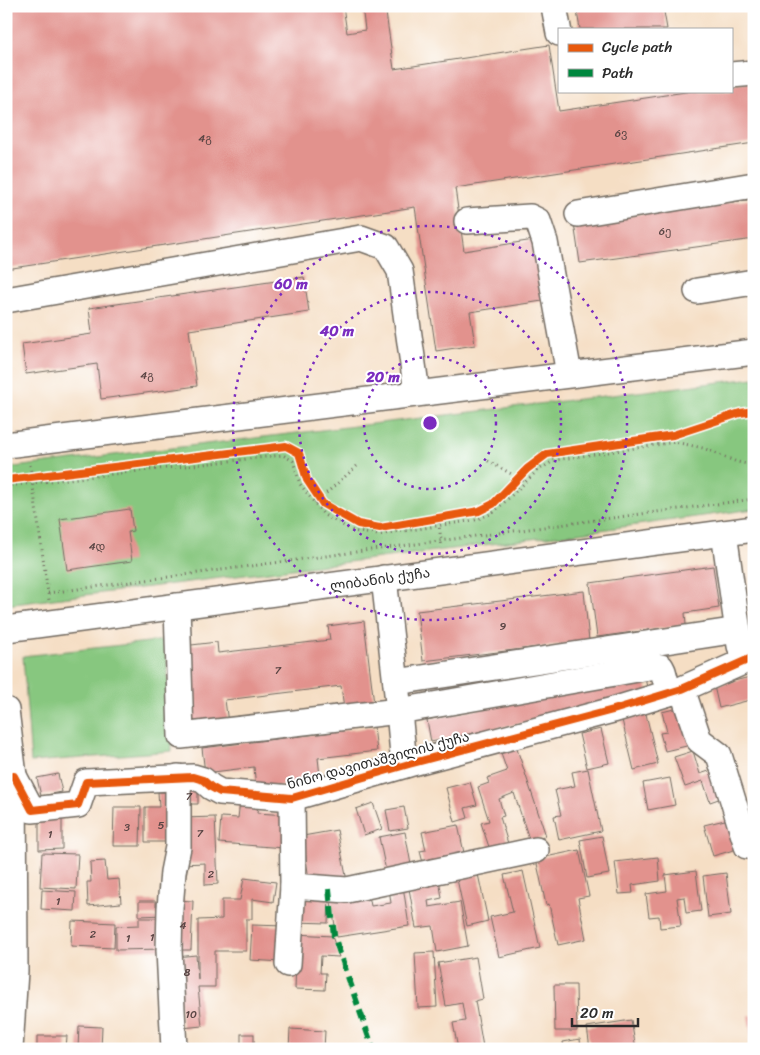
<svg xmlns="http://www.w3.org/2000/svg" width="760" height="1055" viewBox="0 0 760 1055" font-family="Sriracha,'Noto Sans Georgian',sans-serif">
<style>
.green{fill:#87c77f;stroke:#597955}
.building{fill:#e2928d}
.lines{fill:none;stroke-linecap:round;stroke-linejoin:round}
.minor-casing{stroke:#726a61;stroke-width:28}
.path{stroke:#726a61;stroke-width:3;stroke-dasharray:1 4;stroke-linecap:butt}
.minor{stroke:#fff;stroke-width:25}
.quiet{stroke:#00873e;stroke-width:6;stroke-dasharray:12 6;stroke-linecap:butt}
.cycleway-casing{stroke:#fff;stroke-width:11}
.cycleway{stroke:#e8590c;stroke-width:8}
.ring{fill:none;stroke:#7b2cbf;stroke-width:2.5;stroke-dasharray:2.5 5}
.labels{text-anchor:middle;stroke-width:4;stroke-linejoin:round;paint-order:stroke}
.number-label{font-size:11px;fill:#594544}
.street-label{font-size:14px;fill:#2b2b2b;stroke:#fff}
.centre{fill:#7b2cbf;stroke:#fff;stroke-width:2.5}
.ring-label{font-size:15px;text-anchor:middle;font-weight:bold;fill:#7b2cbf;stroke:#fff;stroke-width:4;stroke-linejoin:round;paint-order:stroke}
</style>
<rect width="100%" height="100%" fill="#fff"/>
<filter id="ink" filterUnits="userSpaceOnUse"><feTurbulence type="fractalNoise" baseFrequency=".02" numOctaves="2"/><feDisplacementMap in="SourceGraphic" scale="10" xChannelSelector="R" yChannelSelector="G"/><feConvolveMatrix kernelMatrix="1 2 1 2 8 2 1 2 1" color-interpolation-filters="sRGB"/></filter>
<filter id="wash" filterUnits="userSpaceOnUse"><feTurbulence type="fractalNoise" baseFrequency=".0096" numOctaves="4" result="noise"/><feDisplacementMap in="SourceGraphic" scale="20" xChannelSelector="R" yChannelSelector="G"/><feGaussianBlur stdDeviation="1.12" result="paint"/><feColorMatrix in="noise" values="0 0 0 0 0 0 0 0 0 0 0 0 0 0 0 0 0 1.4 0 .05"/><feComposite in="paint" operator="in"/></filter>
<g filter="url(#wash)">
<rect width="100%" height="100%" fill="#f5dec4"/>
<g class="green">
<path d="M754 378V509L571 534 6 605V468Z"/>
<path d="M166 640 172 751 31 762 23 656Z"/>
</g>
<g id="blocks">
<g class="building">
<path d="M6 6H343L347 33 365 30 362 6H385L394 69 549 45 559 111 692 91H731V85L754 82V143L455 188 464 251 540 239 549 300 470 312 475 345 436 351 415 207 6 269Z"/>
<path d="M576 6H663L667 29H580Z"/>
<path d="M754 199V239L580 263 574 223Z"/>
<path d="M304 277 309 312 189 330 197 386 101 399 97 364 26 374 22 344 92 334 89 308Z"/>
<path d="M130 509 133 531 128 532 132 561 67 570 60 519Z"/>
<path d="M713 566 719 608 685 613 686 625 597 637 590 583Z"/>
<path d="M584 591 589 641 423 661 417 611Z"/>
<path d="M364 621 374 704 344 708 341 686 225 700 228 723 193 727 183 646 217 642 218 653 330 640 328 626Z"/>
<path d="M644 674 649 696 431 742 427 720Z"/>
<path d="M754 676V699L719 708 714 686Z"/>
<path d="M682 707 691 745 665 751 660 733 667 732 662 712Z"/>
<path d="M646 714 658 764 634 770 622 720Z"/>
<path d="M374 727 377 751 318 758 320 776 297 779 298 784 256 789 254 767 205 773 202 748Z"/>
<path d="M601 729 609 763 587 768 579 734Z"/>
<path d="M515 743 546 836 530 842 514 793 499 799 504 816 500 817 509 847 491 853 481 823 489 821 478 787 489 783 487 778 507 771 499 748Z"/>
<path d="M693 751 700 774 718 768 727 796 710 802 703 781 685 787 674 757Z"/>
<path d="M588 769 601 831 559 840 554 816 561 815 555 790 575 786 572 772Z"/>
<path d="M58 774 62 792 41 796 37 778Z"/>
<path d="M670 778 675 805 648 810 643 783Z"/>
<path d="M470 782 477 805 465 808 468 818 455 822 446 788Z"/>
<path d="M198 787V804H179V789Z"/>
<path d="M158 792H176V842H145V807H159Z"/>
<path d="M240 801 258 803 257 813 287 815 284 848 219 843 221 817 238 818Z"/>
<path d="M373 803 382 829 364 835 356 809Z"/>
<path d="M114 807H141L140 846H113Z"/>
<path d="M404 807 408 828 390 831 386 810Z"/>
<path d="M215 817 218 884 205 885V863L181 864 183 818Z"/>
<path d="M62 818V849L39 850V819Z"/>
<path d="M729 819 737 849 713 856 704 825Z"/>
<path d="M458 825 466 862 425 871 420 851 426 850 422 832Z"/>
<path d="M337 830 347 881 309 880 303 836Z"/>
<path d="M405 832 412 870 387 876 379 837Z"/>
<path d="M602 836 609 874 587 878 580 840Z"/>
<path d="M579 850 589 896 578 898 586 939 558 945 549 904 546 905 536 859Z"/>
<path d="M42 853 78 854 76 889 40 887Z"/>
<path d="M658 857 660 881 632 885 633 893 619 894 615 862Z"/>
<path d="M105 861 107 880 119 879 121 903 88 906 87 882H91L90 862Z"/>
<path d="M523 871 540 948 499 957 490 917 513 912 504 875Z"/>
<path d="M696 871 701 911 686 913 684 897 677 898 681 926 660 928 659 916 649 917 646 894 667 891 665 875Z"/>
<path d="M726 873 731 914 708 917 703 876Z"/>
<path d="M478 874 488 921 467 926 457 879Z"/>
<path d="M244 878 276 882 273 902 252 899V919H246V951H215V987H198L202 1026 182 1028 176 957 196 955 198 980V920L222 919V900H240Z"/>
<path d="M439 879 442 898 428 901 429 907 460 902 468 946 437 952 433 926 416 928 408 883Z"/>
<path d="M403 886 409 926 337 937 330 896 368 890 371 906 391 903 389 888Z"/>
<path d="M42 890 76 892 75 911 41 909Z"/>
<path d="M296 895 329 896 328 923 294 922Z"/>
<path d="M175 900 193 901 191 950H173Z"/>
<path d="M139 901H156V906L164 905 165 915 139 916Z"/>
<path d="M139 918H164L165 949 116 950V926L139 925Z"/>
<path d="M72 921 115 923 114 948 71 946Z"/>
<path d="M252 925 285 926 283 962 250 960Z"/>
<path d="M297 934 332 936 339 957 321 956 320 973H326L325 990 295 989Z"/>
<path d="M434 952 437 1007 418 1008 415 953Z"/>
<path d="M476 957 483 999 475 1001 483 1047 458 1049 453 1023 465 1021 462 1003 446 1006 438 963Z"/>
<path d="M554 985H576L577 1031H555Z"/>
<path d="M754 1015V1041L752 1042 748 1016Z"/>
<path d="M631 1020 636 1049H590L587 1027Z"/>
<path d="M79 1026 102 1027 101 1049H78Z"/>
<path d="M290 1029 325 1031 324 1049H289Z"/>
<rect x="241" y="1034" width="13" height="15"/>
<path d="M37 1036H67L66 1049H37Z"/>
<path d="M580 1039 581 1049H564L563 1042Z"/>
</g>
</g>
</g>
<g filter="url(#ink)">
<use href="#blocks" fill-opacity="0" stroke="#726a61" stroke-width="1"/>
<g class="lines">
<defs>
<g id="minor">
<path d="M554 6 559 33"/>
<path d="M731 75 754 73"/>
<path d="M578 214 754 185"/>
<path d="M467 221 530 217 538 221 545 242 569 374"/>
<path d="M697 291 754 282"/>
<path d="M6 300 361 238 386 247 400 271 417 393"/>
<path d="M6 445 754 352"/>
<path d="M724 533 740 646"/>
<path d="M177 606 181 736 399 711 384 578"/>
<path d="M6 629 754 529"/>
<path d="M396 682 738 630"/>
<path d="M682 689 699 740 719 755 747 846 754 847"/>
<path d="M6 710 14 776 15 971 10 1049"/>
<path d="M404 765 399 711 655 666 661 667 663 671 669 693"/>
<path d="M6 777 14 776 32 810 78 805 86 782 193 777 203 780 211 787 220 792 292 798 409 764 613 710 682 689 754 657"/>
<path d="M292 798 293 886 347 890 536 850"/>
<path d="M288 964 293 886"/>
<path d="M174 1049 169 950 170 908 173 872 178 847V777"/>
</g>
</defs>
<use href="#minor" class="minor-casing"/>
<g class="path">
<path d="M488 461 526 482"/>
<path d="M30 465 49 600"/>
<path d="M6 486 283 455 293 461 300 484 324 515 353 531 378 535 475 520 493 513 537 471 555 460 675 442 703 448 737 462 754 465"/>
<path d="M315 503 357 466"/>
<path d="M438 518 442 547"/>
<path d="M48 593 754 499"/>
</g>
<use href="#minor" class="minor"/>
<path class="quiet" d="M329 889 334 936 373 1049"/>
<defs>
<g id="cycleway">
<path d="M6 480 286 446 299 453 307 480 323 504 358 524 380 528 479 511 493 504 527 469 547 454 673 435 740 413 754 411"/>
<path d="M6 777 14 776 32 810 78 805 86 782 193 777 203 780 211 787 220 792 292 798 409 764 613 710 682 689 754 657"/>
</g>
</defs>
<use href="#cycleway" class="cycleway-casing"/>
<use href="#cycleway" class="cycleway"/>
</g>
</g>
<g class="ring">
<circle cx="430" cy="423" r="66"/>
<circle cx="430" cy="423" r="131"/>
<circle cx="430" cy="423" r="197"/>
</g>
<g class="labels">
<g class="number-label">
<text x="621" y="137">6ვ</text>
<text x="205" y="142">4გ</text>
<text x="665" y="235">6ე</text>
<text x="147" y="379">4გ</text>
<text x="97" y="550">4დ</text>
<text x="503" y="630">9</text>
<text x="278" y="674">7</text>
<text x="189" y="800">7</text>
<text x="161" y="829">5</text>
<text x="127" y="831">3</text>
<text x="200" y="837">7</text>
<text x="50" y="838">1</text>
<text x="211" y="878">2</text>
<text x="58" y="905">1</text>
<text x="183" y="929">4</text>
<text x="93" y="938">2</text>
<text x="152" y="941">1</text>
<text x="128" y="942">1</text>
<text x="187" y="976">8</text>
<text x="191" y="1018">10</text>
</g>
<g class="street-label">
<text transform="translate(380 579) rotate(-8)" y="5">ლიბანის ქუჩა</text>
<text transform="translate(378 760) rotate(-15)" y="5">ნინო დავითაშვილის ქუჩა</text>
</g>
</g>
<circle cx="430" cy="423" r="8" class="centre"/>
<g class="ring-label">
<text x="291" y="289">60 m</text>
<text x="337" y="336">40 m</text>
<text x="383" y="382">20 m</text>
</g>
<rect width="760" height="1055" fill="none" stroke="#fff" stroke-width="25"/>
<rect x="558" y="28" width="175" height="65" fill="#ffffff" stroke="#aaaaaa"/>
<rect x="568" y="44" width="25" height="8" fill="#e8590c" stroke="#aaaaaa"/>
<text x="602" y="52" font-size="15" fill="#2b2b2b">Cycle path</text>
<rect x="568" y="69" width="25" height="8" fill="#00873e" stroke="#aaaaaa"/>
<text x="602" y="78" font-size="15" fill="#2b2b2b">Path</text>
<path d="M572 1018v8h66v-8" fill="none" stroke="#2b2b2b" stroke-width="2.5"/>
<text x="580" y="1018" font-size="15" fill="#2b2b2b" stroke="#ffffff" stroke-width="4" paint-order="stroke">20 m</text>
</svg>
